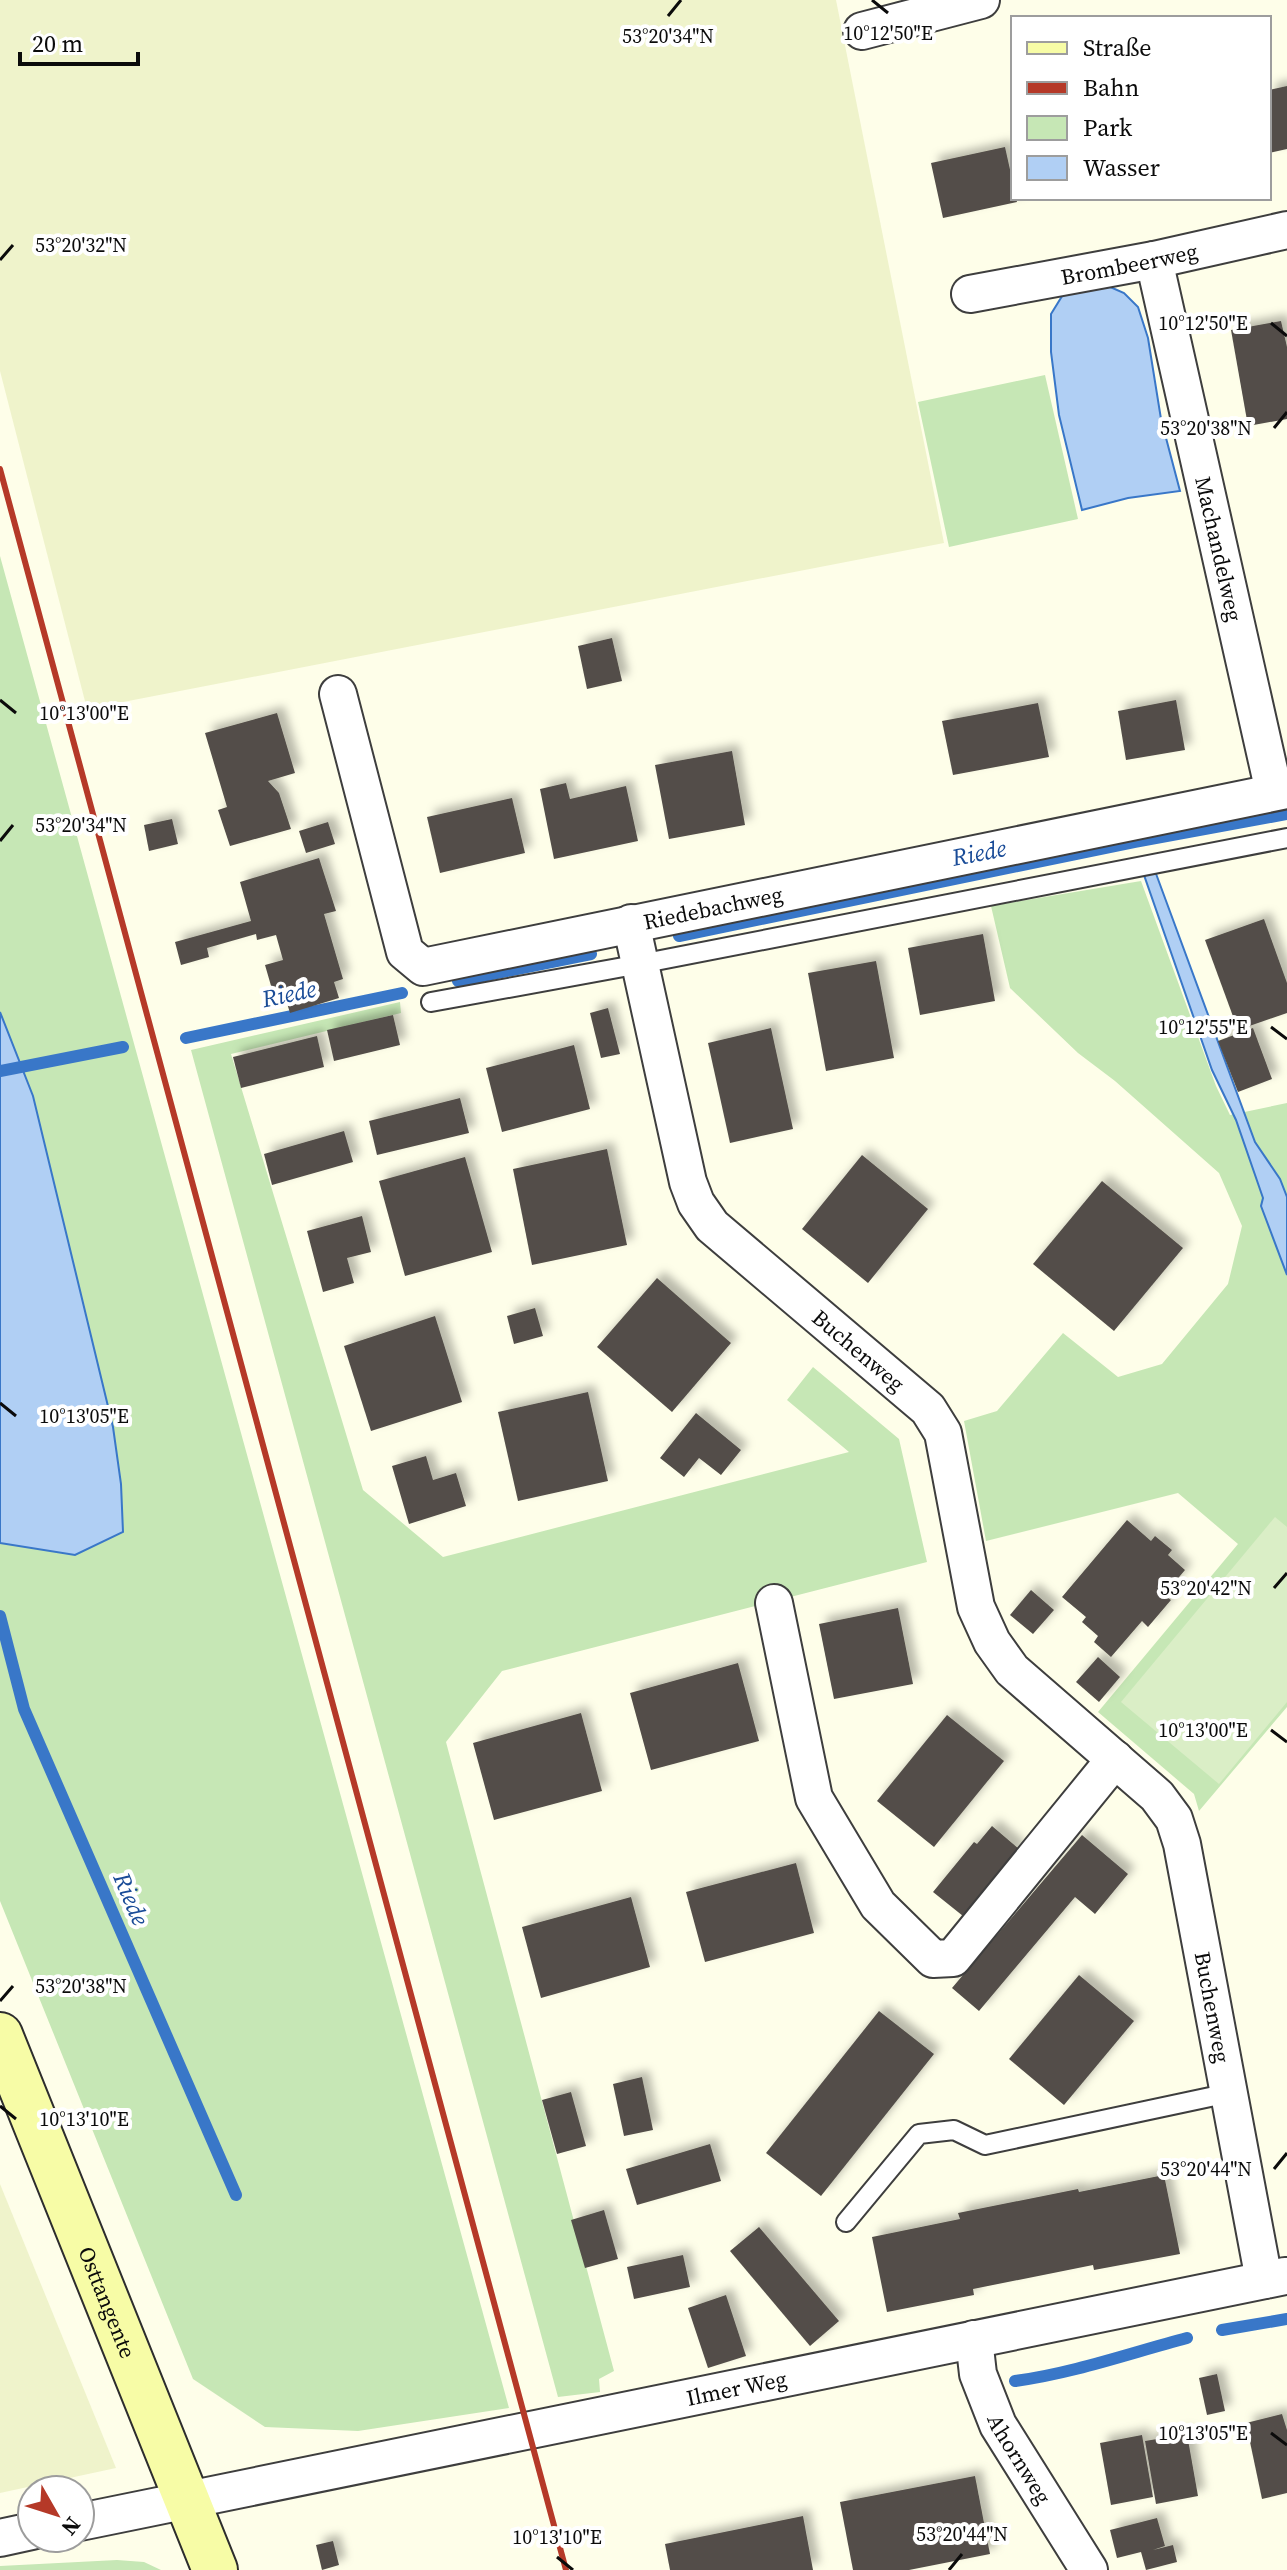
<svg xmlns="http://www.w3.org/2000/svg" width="1287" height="2570" viewBox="0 0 1287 2570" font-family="'Source Serif 4',serif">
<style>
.farmland{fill:#eff3cb}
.green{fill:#c6e7b5}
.pitch{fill:#daeec6}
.water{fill:#b0cff4;stroke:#3977c8;stroke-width:2}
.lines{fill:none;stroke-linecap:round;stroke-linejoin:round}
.stream{stroke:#3977c8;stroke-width:12}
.building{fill:#534e48;filter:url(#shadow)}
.lane-casing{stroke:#3e3e3e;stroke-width:22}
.street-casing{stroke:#3e3e3e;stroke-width:40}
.secondary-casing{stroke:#2d2d2d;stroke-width:48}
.lane{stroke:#fff;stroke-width:18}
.street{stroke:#fff;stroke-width:36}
.secondary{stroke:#f7fca6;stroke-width:44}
.rail{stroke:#b53928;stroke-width:6}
.ticks{fill:none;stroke:#0b0b0b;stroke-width:3}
.labels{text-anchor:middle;stroke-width:8;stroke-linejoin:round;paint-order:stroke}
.street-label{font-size:22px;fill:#0b0b0b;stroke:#fff}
.water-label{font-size:24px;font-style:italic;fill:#194b97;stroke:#fff}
.ticks-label{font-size:20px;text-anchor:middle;fill:#0b0b0b;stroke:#fff;stroke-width:8;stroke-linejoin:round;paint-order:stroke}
</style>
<defs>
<filter id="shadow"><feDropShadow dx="7" dy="-7" stdDeviation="4" flood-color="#0004"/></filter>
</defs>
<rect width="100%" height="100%" fill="#fefee9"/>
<g class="farmland">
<path d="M0 0H836L944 543 87 709 0 371Z"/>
<path d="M0 2184 116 2468 0 2493Z"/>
</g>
<g class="green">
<path d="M1045 375 1078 519 949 547 918 402Z"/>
<path d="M0 556 509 2408 358 2431 265 2427 193 2379 0 1901V1543L23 1545 122 1531 121 1484 113 1427 33 1096 0 1012Z"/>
<path d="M1141 881 1216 1086 1230 1115 1287 1103V1707L1199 1811 1194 1794 1098 1712 1238 1544 1178 1493 986 1541 964 1421 997 1411 1063 1333 1118 1377 1162 1364 1228 1284 1242 1226 1219 1173 1115 1081 1078 1053 1010 988 991 906Z"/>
<path d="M400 1002 401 1013 231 1054 363 1490 443 1557 849 1452 787 1400 813 1367 899 1439 927 1562 502 1671 446 1742 614 2371 599 2379 600 2392 558 2397 191 1050Z"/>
<path d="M117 2560 144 2562 161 2570H0V2566Z"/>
</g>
<path class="pitch" d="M1275 1517 1287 1527V1702L1219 1784 1121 1702Z"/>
<g class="water">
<path d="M1108 286 1124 293 1138 307 1148 338 1161 419 1180 491 1128 498 1082 510 1059 415 1051 352V314L1064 293Z"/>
<path d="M1155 871 1255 1142 1280 1179 1287 1197V1275L1261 1206 1263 1198 1236 1120 1212 1070 1144 875Z"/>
<path d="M0 1012 33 1096 113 1427 121 1484 123 1532 75 1555 0 1543Z"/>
</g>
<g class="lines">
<g class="stream">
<path d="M679 936 1134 842 1287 814"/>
<path d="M458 981 591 954"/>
<path d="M186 1038 402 993"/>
<path d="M0 1071 123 1047"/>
<path d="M0 1616 24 1709 236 2195"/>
<path d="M1222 2330 1287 2319"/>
<path d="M1015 2381C1074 2373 1130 2353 1187 2338"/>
</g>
</g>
<g class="building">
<path d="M1287 86V149L1269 153V90Z"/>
<path d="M1005 147 1013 183V198H1016L1017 202 943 218 931 163Z"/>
<path d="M1281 321 1287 347V419L1248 426 1231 330Z"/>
<path d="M612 638 622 681 587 689 578 646Z"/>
<path d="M1176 700 1185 750 1126 760 1118 711Z"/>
<path d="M1038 703 1049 757 953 775 942 721Z"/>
<path d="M277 713 295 773 268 781 279 793 291 829 230 846 218 810 227 807 205 733Z"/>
<path d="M732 751 745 825 669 839 655 765Z"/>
<path d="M566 783 570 799 626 786 638 841 554 859 540 789Z"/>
<path d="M512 798 525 853 440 873 427 817Z"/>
<path d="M172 819 178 844 149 851 144 825Z"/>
<path d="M328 822 335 844 306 853 299 831Z"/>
<path d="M319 858 336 911 324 914 343 979 334 982 339 998 290 1013 286 1000 276 1003 265 965 283 960 276 935 257 940 256 934 207 948 209 957 181 965 175 942 251 921 240 882Z"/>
<path d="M1264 919 1287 983V1013L1238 1030 1205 940Z"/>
<path d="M983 934 995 1001 920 1015 908 948Z"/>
<path d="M876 961 894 1058 826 1071 808 973Z"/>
<path d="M608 1008 620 1054 601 1058 590 1013Z"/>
<path d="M393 1015 400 1045 334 1061 327 1030Z"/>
<path d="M771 1028 793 1129 730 1143 708 1043Z"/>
<path d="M1253 1028 1272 1079 1238 1092 1218 1041Z"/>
<path d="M317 1036 324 1067 241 1088 233 1057Z"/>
<path d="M574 1045 590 1109 502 1132 486 1068Z"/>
<path d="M460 1098 469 1133 377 1155 369 1121Z"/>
<path d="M344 1131 353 1162 272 1185 264 1154Z"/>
<path d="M607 1149 627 1245 532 1265 513 1169Z"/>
<path d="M862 1155 928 1209 868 1283 802 1229Z"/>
<path d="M465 1157 492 1252 405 1276 379 1181Z"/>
<path d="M1102 1181 1183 1248 1114 1331 1033 1264Z"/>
<path d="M362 1216 371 1252 347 1258 354 1283 323 1292 307 1231Z"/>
<path d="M657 1278 731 1343 672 1412 597 1347Z"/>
<path d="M535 1308 543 1336 514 1344 507 1316Z"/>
<path d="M435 1316 462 1402 371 1431 344 1346Z"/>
<path d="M588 1392 608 1481 518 1501 498 1412Z"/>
<path d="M696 1413 741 1450 721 1475 699 1458 684 1477 660 1458Z"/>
<path d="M426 1456 433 1480 456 1473 466 1506 409 1524 392 1466Z"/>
<path d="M1127 1520 1151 1541 1155 1536 1172 1550 1168 1555 1185 1570 1164 1595 1171 1600 1148 1627 1142 1621 1111 1657 1094 1642 1098 1636 1082 1622 1086 1617 1062 1597Z"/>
<path d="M1031 1590 1054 1610 1033 1634 1010 1615Z"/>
<path d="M898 1608 913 1684 834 1699 819 1624Z"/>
<path d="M1098 1657 1120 1677 1099 1702 1076 1682Z"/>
<path d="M738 1663 759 1741 651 1770 630 1693Z"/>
<path d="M581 1713 602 1791 494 1820 473 1743Z"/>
<path d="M947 1715 1004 1761 934 1847 877 1801Z"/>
<path d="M992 1826 1019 1849 963 1916 933 1892 974 1842 977 1844Z"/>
<path d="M1082 1835 1128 1874 1095 1914 1075 1897 979 2011 952 1988Z"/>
<path d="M796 1863 814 1933 705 1962 686 1892Z"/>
<path d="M631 1897 650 1967 541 1998 522 1927Z"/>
<path d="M1079 1975 1134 2021 1064 2105 1009 2059Z"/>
<path d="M879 2011 934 2054 821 2196 766 2153Z"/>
<path d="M642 2077 653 2130 624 2136 613 2084Z"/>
<path d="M571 2092 586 2146 557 2154 542 2100Z"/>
<path d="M710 2144 721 2181 637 2205 626 2169Z"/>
<path d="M1164 2175 1180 2254 1094 2270 1093 2265 973 2289 974 2295 887 2312 872 2237 960 2219 958 2213 1078 2189 1079 2192Z"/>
<path d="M604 2210 618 2259 585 2268 571 2220Z"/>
<path d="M759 2227 839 2321 810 2346 730 2251Z"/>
<path d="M683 2255 690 2287 634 2299 627 2267Z"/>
<path d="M726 2295 746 2356 708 2368 688 2308Z"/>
<path d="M1217 2374 1225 2411 1207 2415 1199 2378Z"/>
<path d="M1282 2414 1287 2430V2493L1262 2499 1246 2423Z"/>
<path d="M1187 2434 1198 2496 1156 2504 1145 2441Z"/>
<path d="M1142 2435 1153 2497 1111 2505 1100 2443Z"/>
<path d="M975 2476 990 2554 909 2570H853L840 2502Z"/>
<path d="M803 2516 813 2570H670L665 2544Z"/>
<path d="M1157 2518 1165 2546 1153 2550 1173 2545 1177 2562 1146 2570 1141 2552 1117 2558 1110 2530Z"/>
<path d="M333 2541 339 2565 322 2570 316 2545Z"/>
</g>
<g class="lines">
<defs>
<g id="lane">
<path d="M431 1002 640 964 1287 838"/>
<path d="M846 2222 919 2134 954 2130 985 2145 1229 2093"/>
</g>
<g id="street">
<path d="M862 31 981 0"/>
<path id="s1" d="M1154 260 1274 792"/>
<path id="s2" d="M970 294 1154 260 1287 230"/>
<path id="s3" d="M338 694 405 952 423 967 1287 790"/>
<path id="s4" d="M631 923 688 1182 696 1203 712 1226 928 1409 943 1433 976 1607 992 1642 1012 1670 1157 1796 1174 1819 1182 1844 1264 2280"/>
<path d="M774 1603 814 1798 878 1905 933 1959 953 1958 1115 1759"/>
<path id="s5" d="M974 2339 978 2374 998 2425 1089 2570"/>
<path id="s6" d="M80 2522 1285 2276"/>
<path d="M0 2538 32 2531"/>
</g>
<g id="secondary">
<path id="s7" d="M0 2035 215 2570"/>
</g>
</defs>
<use href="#lane" class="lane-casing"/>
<use href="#street" class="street-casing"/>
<use href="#secondary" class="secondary-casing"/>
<use href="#lane" class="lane"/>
<use href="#street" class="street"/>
<use href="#secondary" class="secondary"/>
<path class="rail" d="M0 469 566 2570"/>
</g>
<path class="ticks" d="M872 0 888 13M668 16 681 0M0 260 13 245M1271 323 1287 336M1274 428 1287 412M0 700 16 713M0 841 13 825M1271 1027 1287 1039M0 1403 16 1416M1274 1588 1287 1573M1271 1730 1287 1742M0 2001 13 1986M0 2106 16 2119M1274 2169 1287 2153M1271 2433 1287 2445M557 2557 573 2570M949 2570 962 2554"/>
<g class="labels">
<g class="street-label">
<text dy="8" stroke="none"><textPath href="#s2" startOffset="162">Brombeerweg</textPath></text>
<text dy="8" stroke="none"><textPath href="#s1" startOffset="296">Machandelweg</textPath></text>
<text dy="8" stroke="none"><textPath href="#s3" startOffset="586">Riedebachweg</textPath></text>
<text dy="8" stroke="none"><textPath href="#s4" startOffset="508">Buchenweg</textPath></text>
<text dy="8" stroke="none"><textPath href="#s4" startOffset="1290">Buchenweg</textPath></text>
<text dy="8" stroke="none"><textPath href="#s7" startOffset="288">Osttangente</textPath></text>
<text dy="8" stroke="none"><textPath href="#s6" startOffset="670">Ilmer Weg</textPath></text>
<text dy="8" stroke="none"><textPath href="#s5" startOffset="130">Ahornweg</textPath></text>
</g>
<g class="water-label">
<text transform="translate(979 853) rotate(-11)" y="8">Riede</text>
<text transform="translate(289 994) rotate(-12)" y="8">Riede</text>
<text transform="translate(131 1899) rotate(67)" y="8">Riede</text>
</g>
</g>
<g class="ticks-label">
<text x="888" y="40">10°12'50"E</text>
<text x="668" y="43">53°20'34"N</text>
<text x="81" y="252">53°20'32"N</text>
<text x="1203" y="330">10°12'50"E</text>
<text x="1206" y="435">53°20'38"N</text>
<text x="84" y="720">10°13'00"E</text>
<text x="81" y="832">53°20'34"N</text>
<text x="1203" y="1034">10°12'55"E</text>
<text x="84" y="1423">10°13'05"E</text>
<text x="1206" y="1595">53°20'42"N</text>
<text x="1203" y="1737">10°13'00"E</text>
<text x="81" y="1993">53°20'38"N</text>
<text x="84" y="2126">10°13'10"E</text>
<text x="1206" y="2176">53°20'44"N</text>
<text x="1203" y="2440">10°13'05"E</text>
<text x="962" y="2541">53°20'44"N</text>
<text x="557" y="2544">10°13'10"E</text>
</g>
<rect x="1011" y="16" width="260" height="184" fill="#ffffff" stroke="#9d9d9d" stroke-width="2"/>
<rect x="1027" y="42" width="40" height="12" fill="#f7fca6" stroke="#9d9d9d" stroke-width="2"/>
<text x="1083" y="56" font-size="24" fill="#0b0b0b">Straße</text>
<rect x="1027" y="82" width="40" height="12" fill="#b53928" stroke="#9d9d9d" stroke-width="2"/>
<text x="1083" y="96" font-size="24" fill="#0b0b0b">Bahn</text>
<rect x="1027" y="116" width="40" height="24" fill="#c6e7b5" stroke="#9d9d9d" stroke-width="2"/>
<text x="1083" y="136" font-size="24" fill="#0b0b0b">Park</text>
<rect x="1027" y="156" width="40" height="24" fill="#b0cff4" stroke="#9d9d9d" stroke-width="2"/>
<text x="1083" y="176" font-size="24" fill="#0b0b0b">Wasser</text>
<g transform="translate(56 2514) rotate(129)"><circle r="38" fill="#ffffff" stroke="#9d9d9d" stroke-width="2"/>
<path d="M0-6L14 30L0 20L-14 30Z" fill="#b53928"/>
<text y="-12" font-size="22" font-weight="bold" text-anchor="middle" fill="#0b0b0b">N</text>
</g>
<path d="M20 52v12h118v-12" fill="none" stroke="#0b0b0b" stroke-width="4"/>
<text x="32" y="52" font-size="24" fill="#0b0b0b" stroke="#ffffff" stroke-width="6" paint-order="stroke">20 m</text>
</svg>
